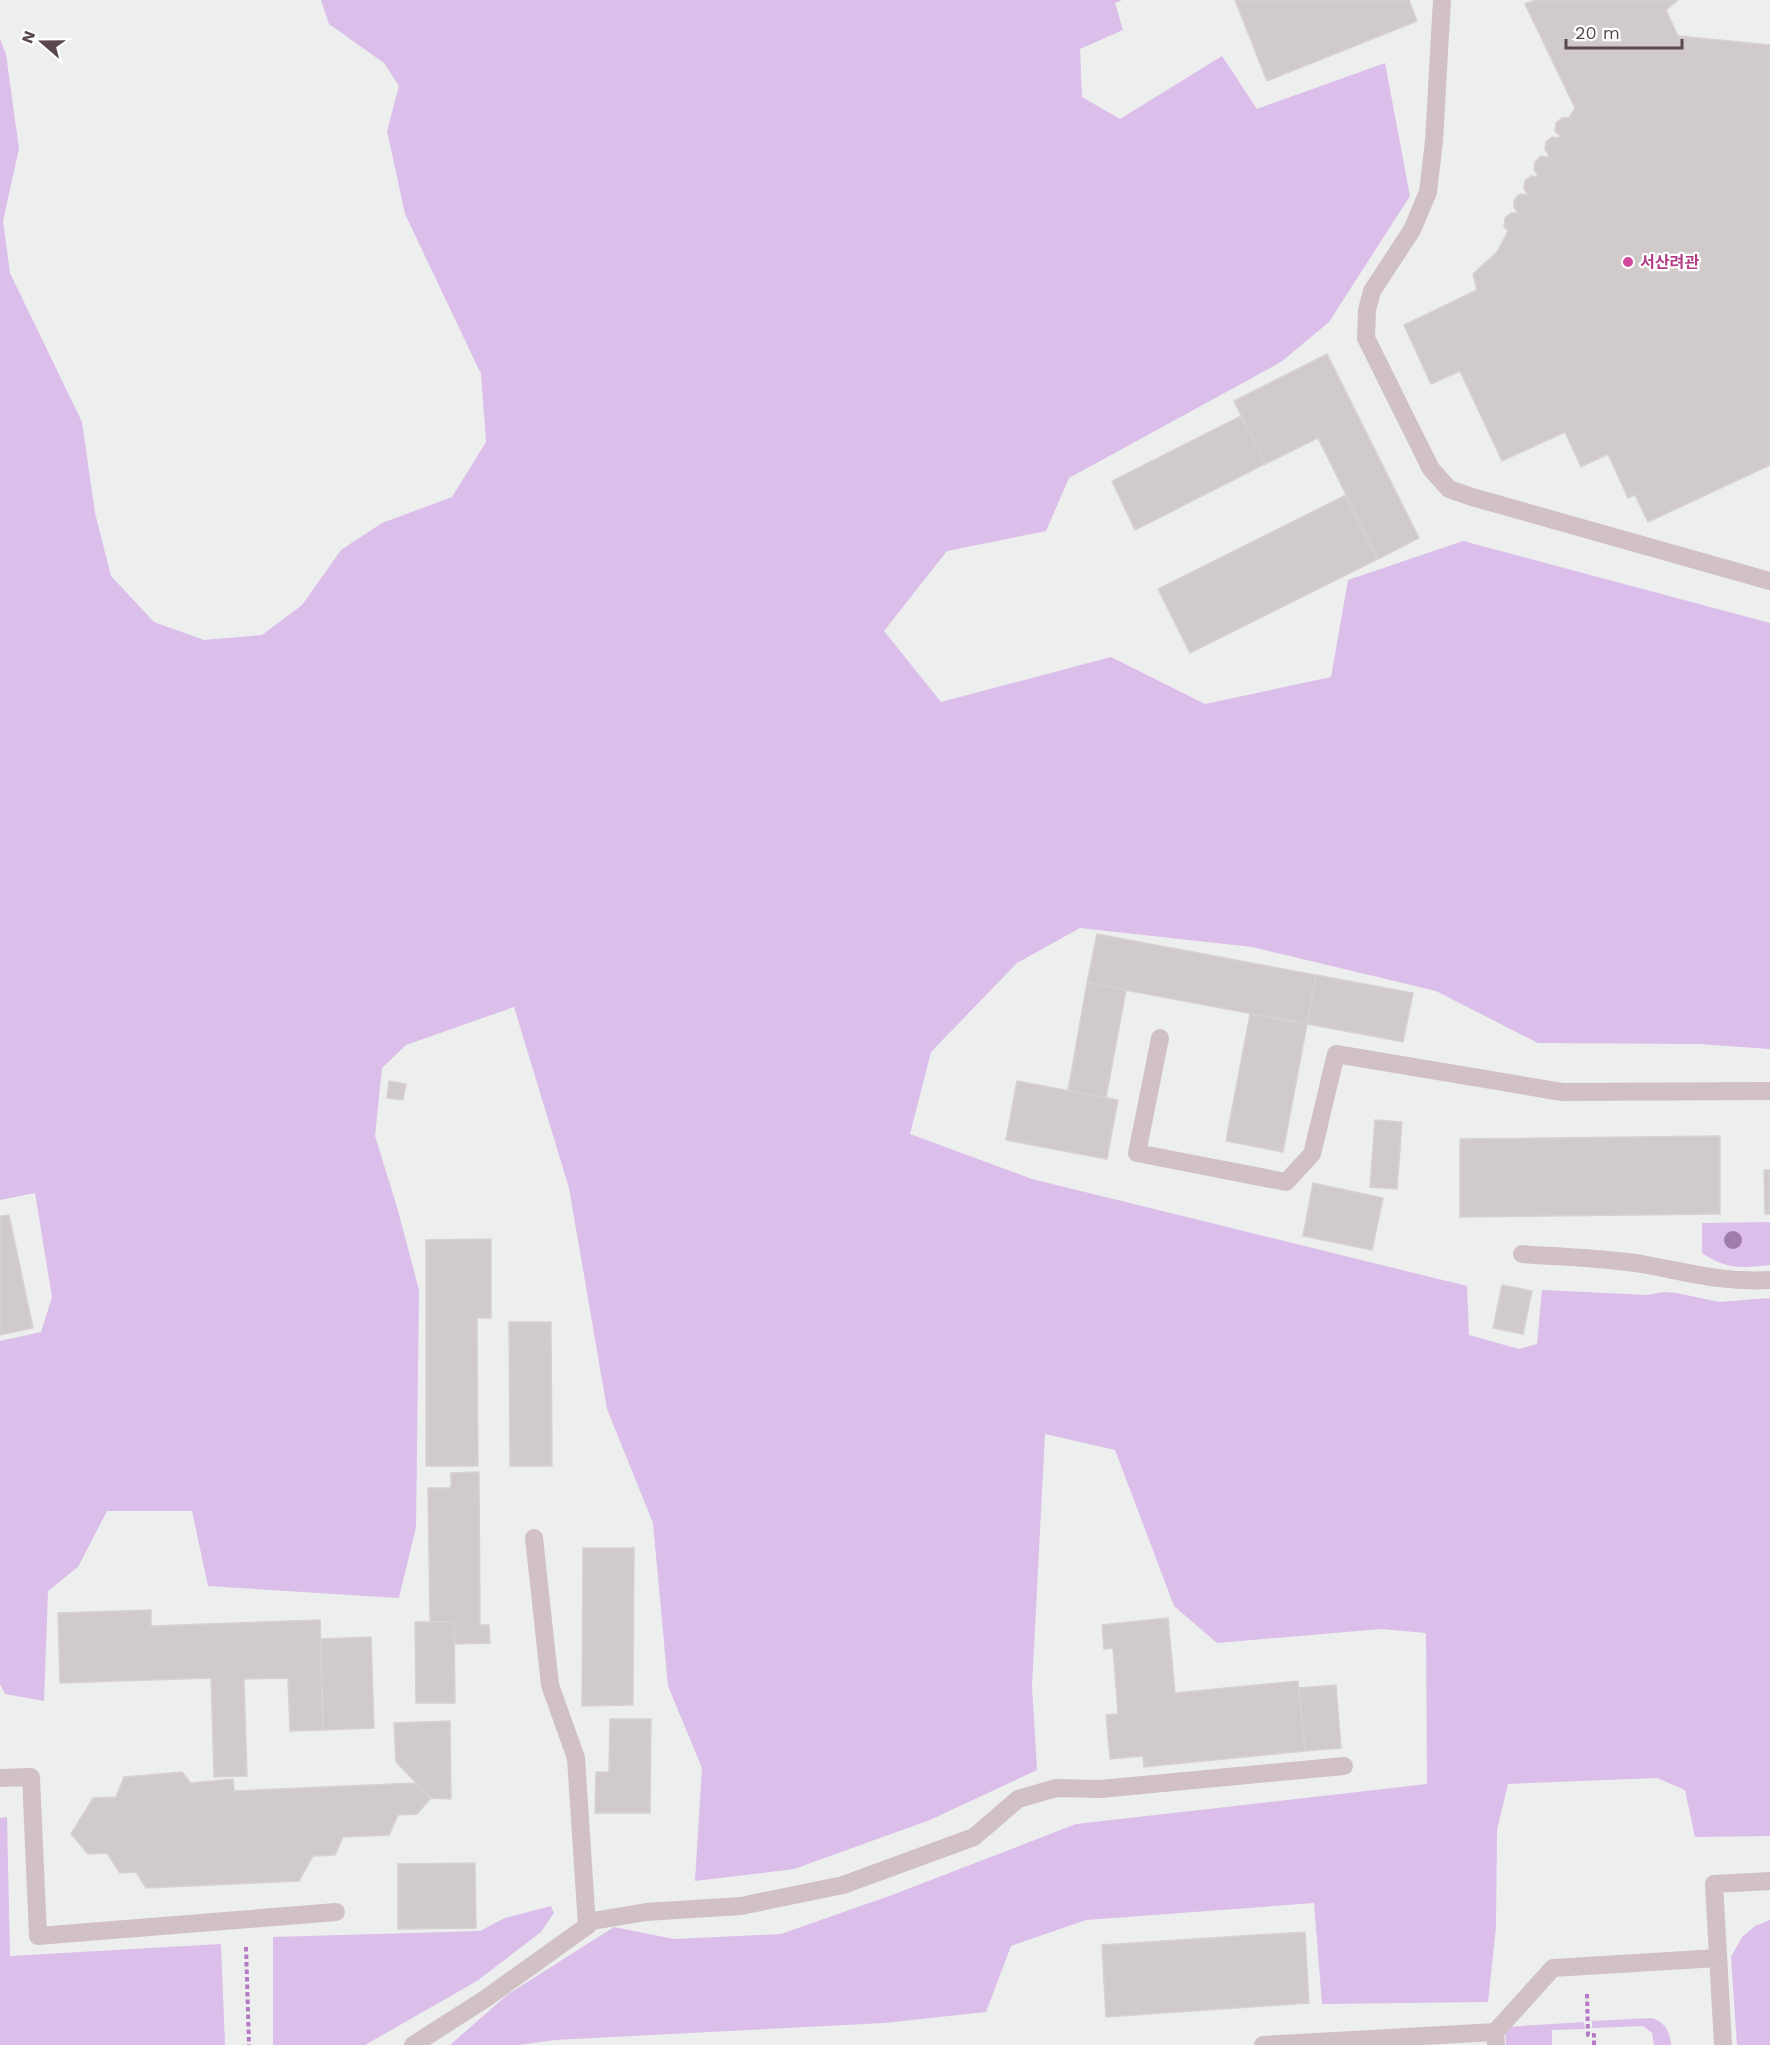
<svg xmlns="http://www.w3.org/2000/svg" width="1770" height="2045" viewBox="0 0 1770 2045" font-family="'Work Sans','Noto Sans KR',sans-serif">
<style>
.green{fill:#dbbeea}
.building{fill:#d1cacb;stroke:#d8d1d1;stroke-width:1.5}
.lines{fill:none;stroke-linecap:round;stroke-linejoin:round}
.path{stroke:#b579c5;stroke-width:4;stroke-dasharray:4.5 3;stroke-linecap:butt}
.lane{stroke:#d1c1c5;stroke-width:18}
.tree{fill:#9f7caa}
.hotel-dot{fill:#d1479c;stroke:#fff;stroke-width:2}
.labels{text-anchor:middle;stroke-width:4.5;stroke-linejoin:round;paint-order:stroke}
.hotel-label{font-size:16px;font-weight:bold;fill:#b23c85;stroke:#fff;text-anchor:start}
</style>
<rect width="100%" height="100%" fill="#edefee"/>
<g class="green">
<path d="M321 0H1122L1115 3 1123 30 1080 49 1082 97 1120 119 1222 56 1257 109 1385 63 1410 196 1329 322 1281 362 1069 478 1046 531 947 551 884 631 941 702 1111 657 1205 704 1331 677 1348 580 1463 541 1770 623V1049L1699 1044 1538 1043 1436 991 1252 947 1080 928 1017 963 931 1052 910 1134 1032 1179 1467 1286 1469 1335 1519 1349 1537 1344 1542 1290 1648 1295 1663 1292 1677 1293 1719 1302 1770 1298V1836L1695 1837 1685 1790 1657 1778 1508 1784 1497 1830 1496 1927 1488 2002 1322 2004 1314 1903 1086 1920 1011 1946 986 2012 884 2023 555 2040 518 2045H450L507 1995 614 1927 674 1939 781 1934 892 1895 1076 1824 1427 1784 1426 1633 1381 1629 1217 1643 1174 1606 1115 1450 1045 1434 1032 1686 1037 1770 930 1820 794 1869 695 1881 702 1768 668 1686 653 1523 607 1409 569 1188 514 1007 406 1045 382 1068 375 1136 397 1207 419 1290 416 1527 399 1598 208 1586 192 1511H107L78 1567 48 1591 44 1701 5 1694 0 1684V1341L41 1332 52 1297 35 1193 0 1200V39L6 54 19 149 3 221 10 273 82 422 95 513 111 576 154 622 204 640 262 635 302 605 341 550 382 523 452 497 486 442 481 374 405 214 387 131 399 86 384 63 329 24Z"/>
<path d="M1770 1222V1265C1742 1268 1727 1270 1702 1253V1223Z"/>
<path d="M7 1817 10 1956 221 1944 225 2045H0V1818Z"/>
<path d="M551 1906 554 1913 541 1932 477 1981 365 2045H273V1937L480 1931 505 1918Z"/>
<path d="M1770 1920V2045H1737L1731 1957 1742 1937 1755 1926Z"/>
<path d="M1652 2018C1665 2022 1670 2032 1671 2045H1654L1652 2033 1643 2026 1592 2028V2021Z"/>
<path d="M1584 2022 1585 2029 1552 2030V2045H1506L1505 2027Z"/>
</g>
<g class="building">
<path d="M1235 0H1409L1417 21 1267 81Z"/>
<path d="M1535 0H1678L1666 10 1678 36 1770 45V465L1648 522 1635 495 1628 498 1608 454 1581 467 1565 432 1502 461 1460 371 1431 384 1404 325 1477 290 1473 274 1497 252 1508 231 1504 226 1505 218 1511 213H1518L1514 207V200L1520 194 1528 195 1524 189 1525 181 1531 176 1538 177 1534 169 1535 162 1541 156 1548 157 1549 155 1545 150 1546 142 1552 137 1559 138 1560 136 1555 131 1556 123 1562 118H1569L1575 108 1525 4Z"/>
<path d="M1327 354 1419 538 1378 559 1318 438 1265 464 1234 401Z"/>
<path d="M1241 416 1265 464 1135 530 1112 481Z"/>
<path d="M1346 495 1378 559 1190 653 1158 589Z"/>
<path d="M1097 934 1316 975 1307 1024 1087 983Z"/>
<path d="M1316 975 1413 993 1403 1042 1307 1024Z"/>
<path d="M1087 983 1126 990 1106 1098 1068 1091Z"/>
<path d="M1250 1014 1307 1024 1283 1152 1226 1141Z"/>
<path d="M389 1081 406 1084 403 1100 387 1098Z"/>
<path d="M1017 1081 1118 1100 1107 1159 1006 1140Z"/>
<path d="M1375 1120 1402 1122 1397 1189 1370 1187Z"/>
<path d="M1720 1136V1214L1460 1217V1139Z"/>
<path d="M1764 1170H1770V1214H1765Z"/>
<path d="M1313 1183 1383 1198 1372 1250 1303 1236Z"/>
<path d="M9 1215 33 1328 0 1335V1216Z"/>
<path d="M491 1239V1318H477L478 1466H426V1240Z"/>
<path d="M1502 1285 1532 1291 1523 1334 1493 1328Z"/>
<path d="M509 1322H551L552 1466H510Z"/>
<path d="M479 1472 480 1625H489L490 1643 455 1644 454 1622H430L428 1488H451V1473Z"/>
<path d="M583 1548H634L633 1705 582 1706Z"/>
<path d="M151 1610V1626L320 1620 323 1730 290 1731 288 1678 244 1679 247 1776 214 1777 211 1678 60 1683 58 1613Z"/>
<path d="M1168 1618 1175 1693 1298 1681 1305 1751 1144 1767 1143 1756 1110 1759 1106 1715 1118 1714 1113 1648 1104 1649 1102 1625Z"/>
<path d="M415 1622H454L455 1703H416Z"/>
<path d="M371 1637 374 1728 323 1730 321 1639Z"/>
<path d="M1336 1685 1341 1748 1305 1751 1299 1688Z"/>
<path d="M610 1719H651L650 1813H595L596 1772H609Z"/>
<path d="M450 1721 451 1799 431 1798 396 1762 394 1723Z"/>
<path d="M182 1772 191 1783 233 1779 234 1791 416 1783 431 1798 417 1814 398 1815 389 1835 343 1837 335 1855 313 1856 299 1881 146 1888 136 1872 120 1873 107 1853 88 1854 71 1834 93 1798 116 1797 124 1777Z"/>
<path d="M475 1863 476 1928 398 1929V1864Z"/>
<path d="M1305 1932 1309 2003 1106 2017 1102 1945Z"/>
</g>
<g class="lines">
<g class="path">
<path d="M246 1947 249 2045"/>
<path d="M1587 1994 1588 2035H1594V2045"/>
</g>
<g class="lane">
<path d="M1442 0 1434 141 1428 192 1412 230 1372 291 1367 310 1366 338 1431 469 1449 489 1472 497 1770 581"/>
<path d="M1160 1038 1137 1153 1286 1182 1312 1154 1336 1054 1562 1092 1770 1091"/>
<path d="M1522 1254C1561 1257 1603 1258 1642 1264 1686 1272 1724 1283 1770 1280"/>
<path d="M0 1778 31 1777 38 1936 336 1912"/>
<path d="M587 1922 646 1912 741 1906 843 1885 974 1837 1018 1799 1056 1788 1100 1789 1344 1766"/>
<path d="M413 2045 485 1999 587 1926 576 1758 550 1685 534 1538"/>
<path d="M1263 2045 1495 2032"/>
<path d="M1496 2045 1495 2032 1553 1968 1718 1958"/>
<path d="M1723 2045 1714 1884 1770 1881"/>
</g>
</g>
<circle class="tree" cx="1733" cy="1240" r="9"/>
<circle class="hotel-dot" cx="1628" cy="262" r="6"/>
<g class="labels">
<g class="hotel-label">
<text x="1640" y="268">서산려관</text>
</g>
</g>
<g transform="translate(42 42) rotate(290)" stroke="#ffffff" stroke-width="4.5" paint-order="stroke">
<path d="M0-4.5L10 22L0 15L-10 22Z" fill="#59474b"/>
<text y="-9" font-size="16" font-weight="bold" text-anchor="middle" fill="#59474b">N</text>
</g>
<path d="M1566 39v9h116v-9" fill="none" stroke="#59474b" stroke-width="3"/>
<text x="1575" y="39" font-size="18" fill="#59474b" stroke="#ffffff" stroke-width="4.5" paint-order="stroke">20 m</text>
</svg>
